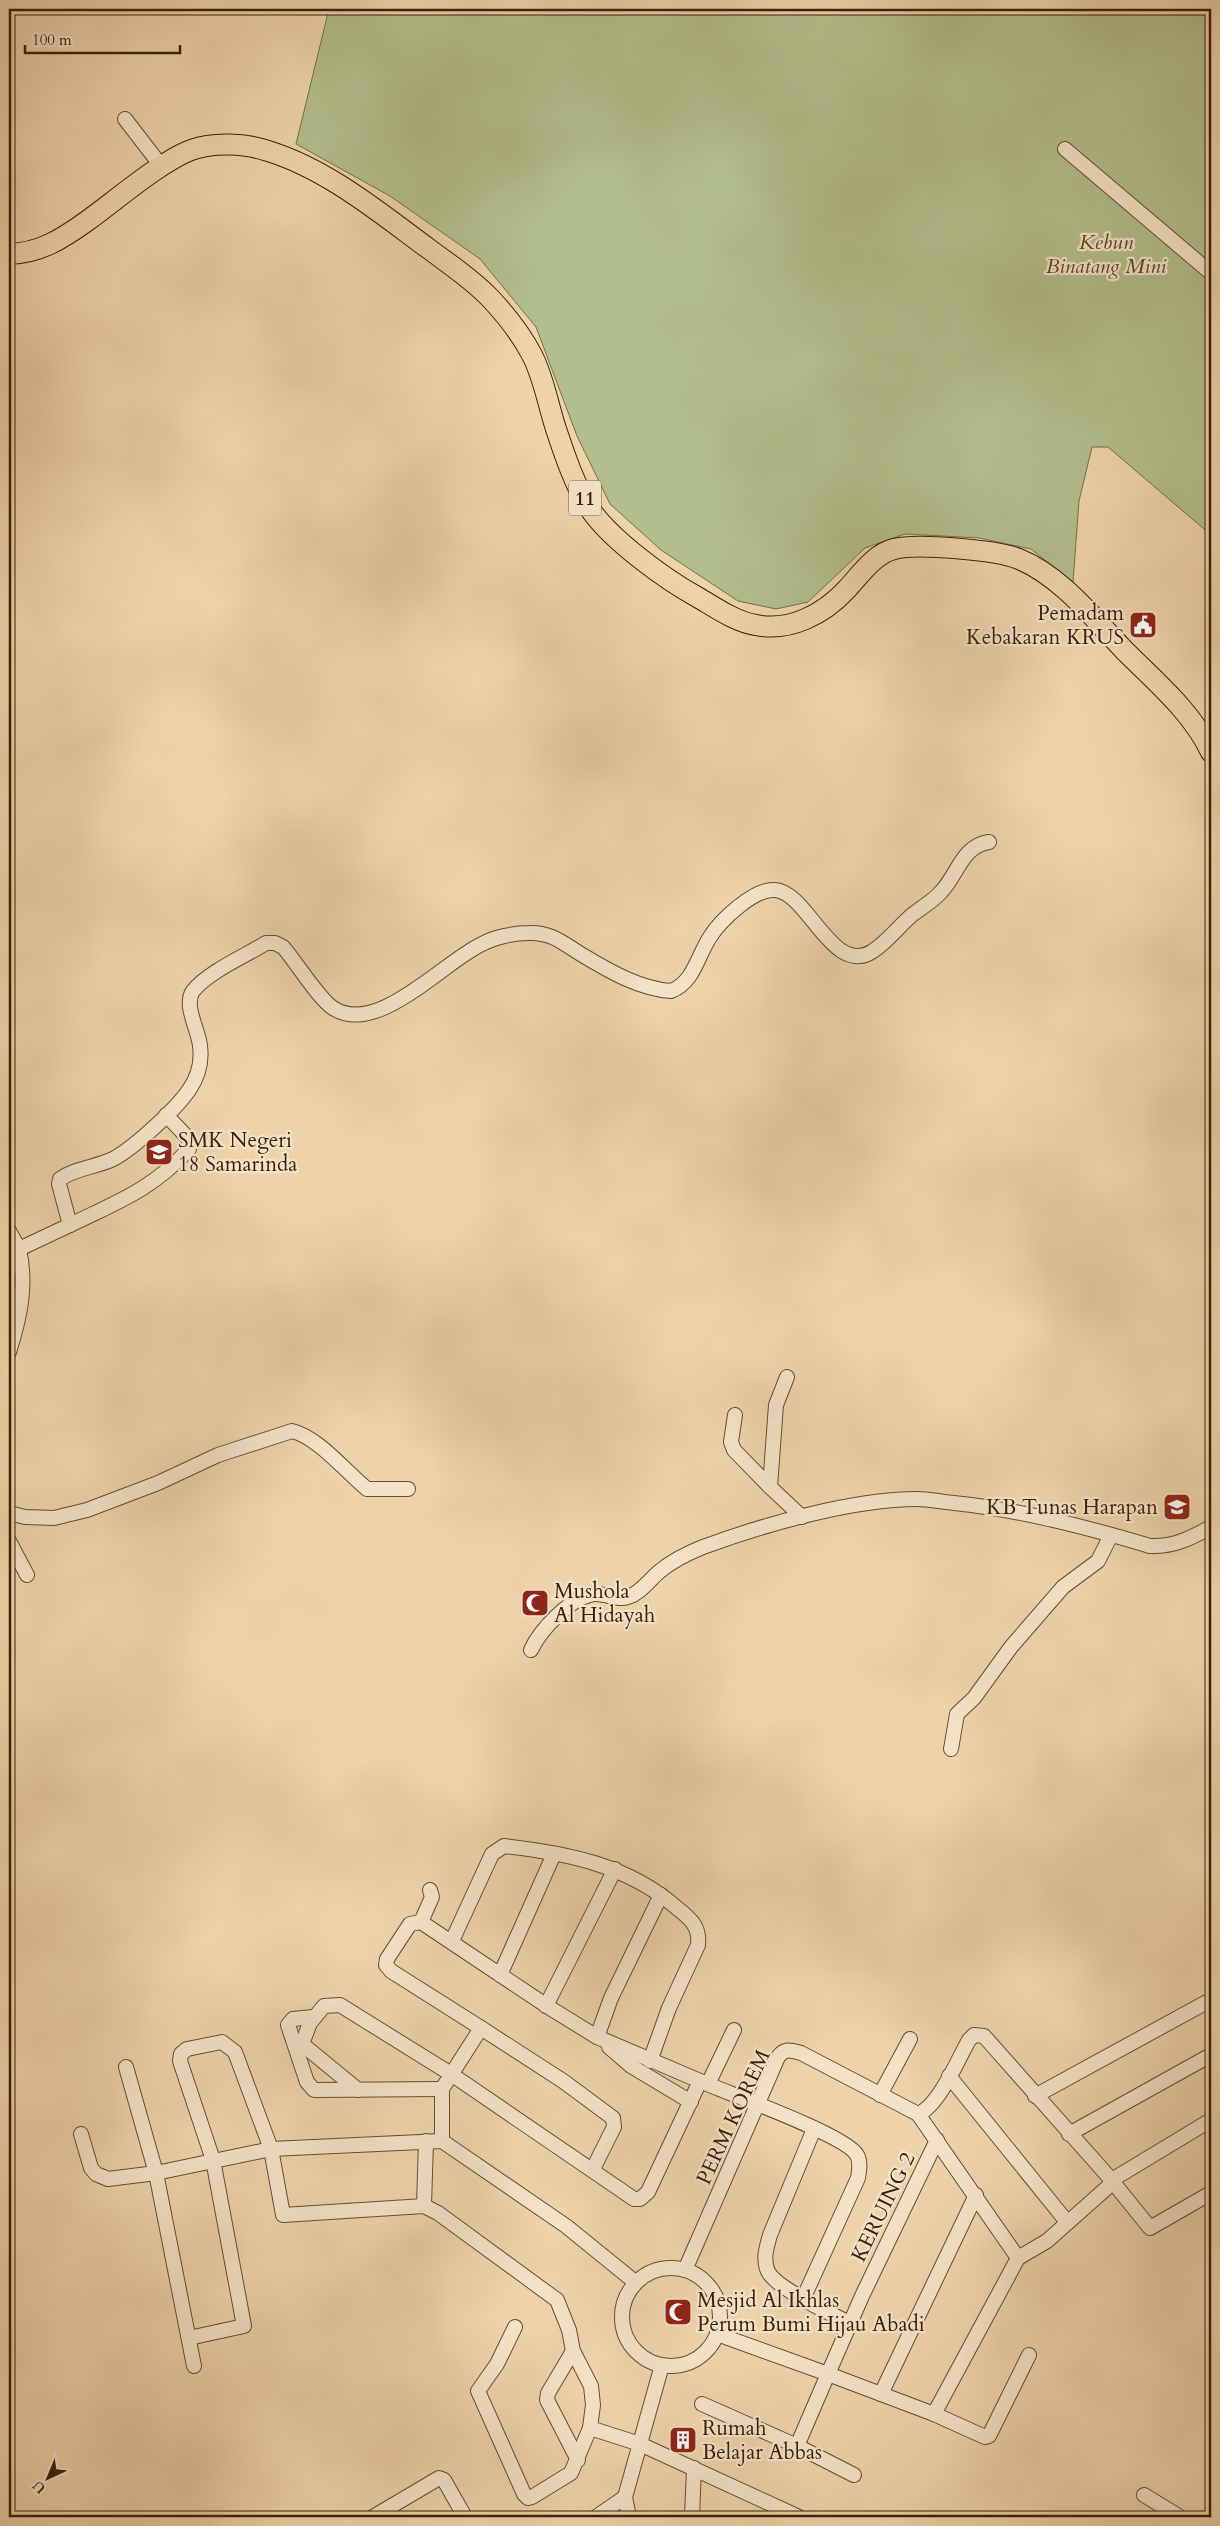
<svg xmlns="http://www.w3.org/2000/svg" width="1220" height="2526" viewBox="0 0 1220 2526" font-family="Cardo,serif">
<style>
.green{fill:#b3be8d;stroke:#766f4a}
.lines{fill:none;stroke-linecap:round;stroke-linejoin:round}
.minor-casing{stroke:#674d30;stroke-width:16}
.highway-casing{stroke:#3a2007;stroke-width:22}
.minor{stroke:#f4e2c8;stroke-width:14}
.highway{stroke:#eed3aa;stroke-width:20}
.labels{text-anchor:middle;stroke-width:4.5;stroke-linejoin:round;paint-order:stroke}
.shield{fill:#f4e2c8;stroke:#725a41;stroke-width:1}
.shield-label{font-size:20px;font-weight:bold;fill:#3a2007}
.park-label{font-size:21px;font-style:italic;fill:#584828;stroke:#f4e2c8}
.poi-label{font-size:21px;fill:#3a2007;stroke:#f4e2c8;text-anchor:start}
.street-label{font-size:21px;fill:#3a2007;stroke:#f4e2c8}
</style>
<rect width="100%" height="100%" fill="#eed3aa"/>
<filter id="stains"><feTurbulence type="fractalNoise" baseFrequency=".004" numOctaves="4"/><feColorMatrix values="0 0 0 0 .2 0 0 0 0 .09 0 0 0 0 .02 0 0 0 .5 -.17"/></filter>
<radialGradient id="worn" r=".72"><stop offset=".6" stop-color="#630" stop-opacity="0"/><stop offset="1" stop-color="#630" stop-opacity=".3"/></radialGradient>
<path class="green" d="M329 9H1211V535L1108 447H1092L1079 501 1073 582 1031 549 979 538 905 534 865 548 808 602 776 609 738 601 661 550 610 504 577 436 536 327 480 259 390 196 296 144Z"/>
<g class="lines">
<defs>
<g id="minor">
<path d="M125 119 162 167"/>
<path d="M1065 149 1211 273"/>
<path d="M70 1225C117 1202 153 1189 189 1149V1139L166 1115"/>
<path d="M9 1231 19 1249 70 1225 59 1184 60 1179C75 1168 97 1167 113 1159 134 1148 176 1109 189 1090 198 1077 202 1061 200 1046 199 1031 183 1005 193 991 208 972 245 956 266 943H275L283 947C297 963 318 998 333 1008 377 1037 443 962 482 944 495 937 514 933 529 933 553 932 565 945 584 956 609 971 640 989 671 991 694 982 697 957 710 937 720 921 754 888 775 890 808 892 833 978 873 951 887 942 898 927 912 915 921 908 933 901 941 892 958 874 962 846 989 842"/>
<path d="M9 1352C20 1317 27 1286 19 1249"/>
<path d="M787 1377 776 1405 770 1487 802 1517"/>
<path d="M735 1415 731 1442 734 1450 770 1487"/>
<path d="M9 1513 25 1517 54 1518 87 1510 158 1483 218 1455 292 1431C318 1437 346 1472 367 1489H408"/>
<path d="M9 1541 27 1575"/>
<path d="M531 1650C540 1630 571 1597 594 1594 605 1593 618 1601 628 1597 641 1593 650 1579 660 1571 672 1561 688 1553 703 1547 763 1525 852 1499 917 1499 929 1499 942 1502 954 1503 1021 1510 1086 1527 1150 1546 1174 1547 1191 1538 1211 1527"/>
<path d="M951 1749 957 1714 974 1698 1011 1647 1063 1587 1098 1561 1111 1535"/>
<path d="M421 1922 432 1897 430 1890"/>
<path d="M452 1941 492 1854 504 1846C567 1853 628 1865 677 1908 691 1919 700 1927 698 1945L669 2008 650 2061"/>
<path d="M500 1975 554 1854"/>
<path d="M546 2006 615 1869"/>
<path d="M313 2017 293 2019 288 2025 307 2082 314 2090 442 2089"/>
<path d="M481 2028 391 1971 386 1965 387 1959 410 1924 421 1922 550 2008 597 2037 700 2081"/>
<path d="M597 2037 611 1998 661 1895"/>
<path d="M609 2047 631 2066 691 2102"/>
<path d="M126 2067 156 2173 194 2366"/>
<path d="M949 2076 1067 2222"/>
<path d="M708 2084 734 2030"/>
<path d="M358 2090 302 2044 310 2023 324 2006 340 2005 451 2074 634 2199H640L648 2192 700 2081C727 2093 846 2135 857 2155 861 2162 859 2171 858 2178L803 2299"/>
<path d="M880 2095 910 2039"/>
<path d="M1035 2096 1205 2003 1211 2002"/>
<path d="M918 2114 1018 2258"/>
<path d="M814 2129 770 2235C767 2246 763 2257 767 2269 772 2287 834 2315 851 2324"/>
<path d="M81 2134 91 2168 96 2174 108 2179 156 2173 271 2149 442 2141 566 2226 635 2282"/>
<path d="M1069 2134 1211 2055"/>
<path d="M937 2140 862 2296 828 2374 934 2414 985 2437 989 2436 1029 2355"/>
<path d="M442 2141V2089L481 2028 563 2081 613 2118 614 2127 593 2169"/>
<path d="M424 2206 426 2141"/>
<circle cx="671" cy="2317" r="49"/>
<path d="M685 2270 778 2057C785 2048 790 2050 801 2053L918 2114C939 2106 958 2059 969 2040L974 2035 984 2036 1108 2176 1150 2228 1211 2193"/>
<path d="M515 2327 497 2364 478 2391 524 2494 528 2498 532 2497 571 2473 590 2428"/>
<path d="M189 2338 244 2326 213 2160 180 2061 181 2054 187 2049 222 2042 235 2052 271 2149 283 2215 424 2206 438 2213 557 2300 569 2330 573 2351 591 2386 593 2405 590 2428 640 2444 799 2517"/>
<path d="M573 2351 548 2393 547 2400 578 2460"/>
<path d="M881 2394 976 2195"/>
<path d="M702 2404 797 2446 828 2374 717 2334"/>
<path d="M934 2414 1018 2258 1047 2241 1109 2186 1110 2181 1211 2120"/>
<path d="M797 2446 854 2475"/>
<path d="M1144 2495 1180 2517"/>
<path d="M373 2517 439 2478 444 2480 465 2517"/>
<path d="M596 2517 625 2497"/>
<path d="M629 2517 625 2497 662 2365"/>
<path d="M692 2517 694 2468"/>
</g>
<path id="highway" d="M9 254C40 253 62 239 87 221 115 201 160 162 191 150 213 142 245 143 268 151 327 169 380 213 429 249 449 264 472 279 490 298 506 315 521 334 532 355 544 378 548 405 556 429 565 456 575 486 590 509 611 540 666 580 699 598 716 608 736 622 756 625 790 632 824 614 847 589 860 575 874 554 894 549 916 543 997 550 1019 559 1062 577 1094 619 1125 651 1156 682 1192 712 1211 752"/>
</defs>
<use href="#minor" class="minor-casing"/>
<use href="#highway" class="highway-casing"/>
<use href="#minor" class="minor"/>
<use href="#highway" class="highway"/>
</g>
<defs>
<symbol id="civic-square" viewBox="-11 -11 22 22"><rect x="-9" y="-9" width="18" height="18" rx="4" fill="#8f2418" stroke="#f4e2c8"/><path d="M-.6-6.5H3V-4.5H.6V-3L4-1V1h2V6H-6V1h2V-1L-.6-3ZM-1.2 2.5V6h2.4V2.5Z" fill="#fff"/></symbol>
<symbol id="school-square" viewBox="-11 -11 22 22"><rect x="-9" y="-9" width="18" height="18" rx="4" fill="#8f2418" stroke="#f4e2c8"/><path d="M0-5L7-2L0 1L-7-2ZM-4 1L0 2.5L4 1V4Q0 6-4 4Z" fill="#fff"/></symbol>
<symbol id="mosque-square" viewBox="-11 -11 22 22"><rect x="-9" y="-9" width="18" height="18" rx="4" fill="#8f2418" stroke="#f4e2c8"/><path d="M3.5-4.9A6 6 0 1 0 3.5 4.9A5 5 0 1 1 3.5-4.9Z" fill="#fff"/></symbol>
<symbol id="building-square" viewBox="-11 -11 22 22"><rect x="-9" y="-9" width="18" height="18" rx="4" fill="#8f2418" stroke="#f4e2c8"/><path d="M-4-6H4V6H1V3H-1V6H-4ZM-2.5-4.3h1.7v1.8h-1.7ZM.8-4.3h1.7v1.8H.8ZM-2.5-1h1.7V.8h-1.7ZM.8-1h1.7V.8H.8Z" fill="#fff"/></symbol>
</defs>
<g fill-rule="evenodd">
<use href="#civic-square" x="1127" y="609" width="32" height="32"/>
<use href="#school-square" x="143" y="1136" width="32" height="32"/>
<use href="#school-square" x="1161" y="1491" width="32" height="32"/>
<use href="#mosque-square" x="519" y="1587" width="32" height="32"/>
<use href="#mosque-square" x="662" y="2296" width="32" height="32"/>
<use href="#building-square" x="667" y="2424" width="32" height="32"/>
</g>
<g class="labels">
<rect class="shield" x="569" y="480.5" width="32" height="35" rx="4"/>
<g class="shield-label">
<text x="585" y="505">11</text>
</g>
<g class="park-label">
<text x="1106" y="249">Kebun<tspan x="1106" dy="24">Binatang Mini</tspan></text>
</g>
<g class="poi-label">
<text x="1124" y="620" text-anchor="end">Pemadam<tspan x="1124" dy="24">Kebakaran KRUS</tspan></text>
<text x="178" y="1147">SMK Negeri<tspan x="178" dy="24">18 Samarinda</tspan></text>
<text x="1158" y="1514" text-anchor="end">KB Tunas Harapan</text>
<text x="554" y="1598">Mushola<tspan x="554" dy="24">Al Hidayah</tspan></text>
<text x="697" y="2307">Mesjid Al Ikhlas<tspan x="697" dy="24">Perum Bumi Hijau Abadi</tspan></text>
<text x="702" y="2435">Rumah<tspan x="702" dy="24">Belajar Abbas</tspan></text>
</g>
<g class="street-label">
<text transform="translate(733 2117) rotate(-65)" y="7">PERM KOREM</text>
<text transform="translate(883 2207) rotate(-64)" y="7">KERUING 2</text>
</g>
</g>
<rect width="1220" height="2526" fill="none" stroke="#eed3aa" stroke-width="30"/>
<rect x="10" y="10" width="1200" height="2506" fill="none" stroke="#3a2007" stroke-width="2.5"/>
<rect x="15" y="15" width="1190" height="2496" fill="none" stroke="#3a2007"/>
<g transform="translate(48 2478) rotate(224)" stroke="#f4e2c8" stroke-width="4" paint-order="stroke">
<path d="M0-4L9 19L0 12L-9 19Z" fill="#3a2007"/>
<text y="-8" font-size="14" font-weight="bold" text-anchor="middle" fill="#3a2007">U</text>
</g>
<path d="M25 45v8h155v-8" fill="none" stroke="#3a2007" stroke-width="2.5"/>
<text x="32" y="45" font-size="15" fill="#3a2007" stroke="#f4e2c8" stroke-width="4" paint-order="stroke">100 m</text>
<rect width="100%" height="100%" filter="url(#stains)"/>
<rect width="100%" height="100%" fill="url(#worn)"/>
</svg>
